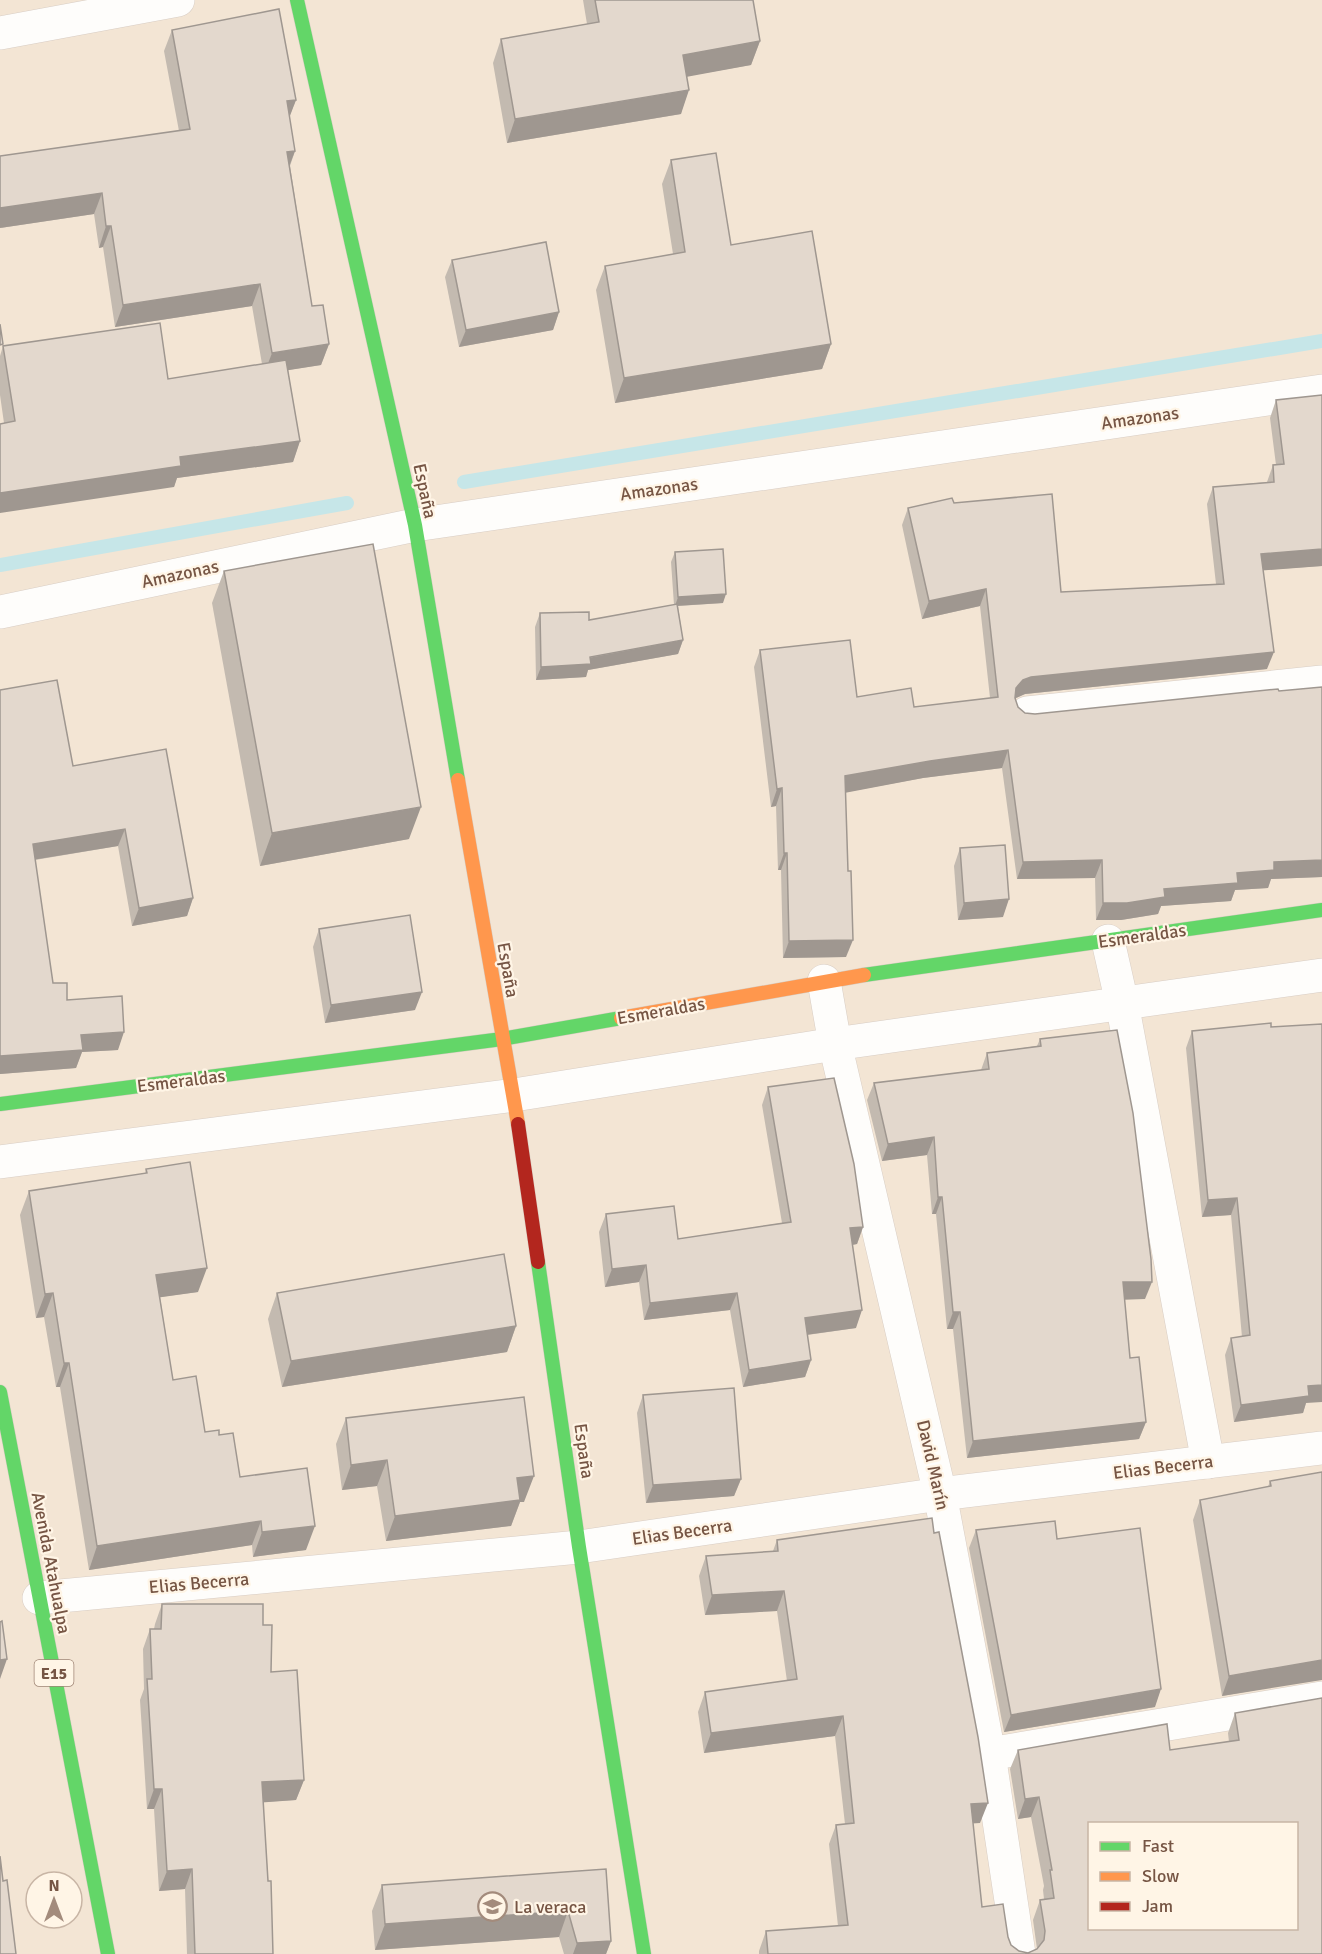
<svg xmlns="http://www.w3.org/2000/svg" width="1322" height="1954" viewBox="0 0 1322 1954" font-family="Signika,sans-serif">
<style>
.residential{fill:#f3e5d4;fill-rule:evenodd}
.lines{fill:none;stroke-linecap:round;stroke-linejoin:round}
.stream{stroke:#c6e6e8;stroke-width:14}
.street-casing{stroke:#d8cdc4;stroke-width:34}
.fast-casing{stroke:#d7ccc2;stroke-width:15}
.slow-casing{stroke:#d7ccc2;stroke-width:15}
.jam-casing{stroke:#d7ccc2;stroke-width:15}
.street{stroke:#fefdfb;stroke-width:33}
.fast{stroke:#63d668;stroke-width:14}
.slow{stroke:#ff974d;stroke-width:14}
.jam{stroke:#b3261e;stroke-width:14}
.wall{fill:#c3bab0}
.shaded-wall{fill:#9f9790}
.building{fill:#e3d8cd;stroke:#9f9790;stroke-width:1.5;fill-rule:evenodd}
.labels{text-anchor:middle;stroke-width:4.5;stroke-linejoin:round;paint-order:stroke}
.shield{fill:#fff5e6;stroke:#9f8575;stroke-width:1.5}
.shield-label{font-size:16px;font-weight:bold;fill:#765544}
.street-label{font-size:18px;fill:#765544;stroke:#fff5e6}
.poi-label{font-size:18px;fill:#765544;stroke:#fff5e6;text-anchor:start}
</style>
<rect width="100%" height="100%" fill="#f7f0e5"/>
<path class="residential" d="M0 0H1322V1954H0ZM1090 1824H1296V1928H1090ZM36 1882H72V1918H36Z"/>
<g class="lines">
<g class="stream">
<path d="M464 482 1322 341"/>
<path d="M0 565 347 503"/>
</g>
<defs>
<g id="street">
<path d="M0 33 178 0"/>
<path d="M0 612 415 525 1322 391"/>
<path d="M1027 713 1322 682"/>
<path d="M1108 941 1122 1003 1208 1462"/>
<path d="M824 981 835 1044 940 1494 989 1754 1019 1954"/>
<path d="M0 1162 514 1095 835 1044 1322 975"/>
<path d="M39 1598 579 1547 940 1494 1322 1448"/>
<path d="M989 1754 1322 1698"/>
</g>
<g id="fast">
<path d="M297 0 415 525 458 780"/>
<path d="M864 975 1322 910"/>
<path d="M0 1104 502 1039 621 1018"/>
<path d="M538 1262 579 1547 644 1954"/>
<path d="M0 1392 108 1954"/>
</g>
<g id="slow">
<path d="M458 780 518 1124"/>
<path d="M621 1018 864 975"/>
</g>
<path id="jam" d="M518 1124 538 1262"/>
</defs>
<use href="#street" class="street-casing"/>
<use href="#fast" class="fast-casing"/>
<use href="#slow" class="slow-casing"/>
<use href="#jam" class="jam-casing"/>
<use href="#street" class="street"/>
<use href="#fast" class="fast"/>
<use href="#slow" class="slow"/>
<use href="#jam" class="jam"/>
</g>
<g class="wall">
<path d="M583 0H753L760 41 751 65 687 76 681 114 507 143 493 63 501 39 587 24Z"/>
<path d="M172 30 296 100 289 117 295 151 290 166 312 306 329 344 321 365 288 370 300 441 293 462 177 478 174 487 4 423 0 395V356L3 346 168 379 262 364 252 306 115 327 103 247 99 248 94 214 0 228 179 131 164 51Z"/>
<path d="M671 160 731 245 831 344 822 369 615 403 596 290 605 266 673 254 662 184Z"/>
<path d="M452 260 559 312 553 330 459 347 445 277Z"/>
<path d="M1322 395V566L1263 570 1267 669 1025 694 1016 698 1015 699 1018 707 1025 713 1035 714 1322 687V877L1271 879 1268 888 1235 890 1231 901 1161 906 1158 914 1121 920H1096L1095 878 1017 879 1002 768 923 778 846 792V957L783 958 781 870H778L776 806 771 807 754 667 760 650 857 697 914 707 990 698 980 606 922 619 902 525 908 508 954 503 1061 592 1216 584 1207 504 1213 487 1267 482 1273 465H1276L1270 418 1276 400Z"/>
<path d="M675 552 723 603 678 606 683 640 678 654 588 670 586 677 536 680 535 627 540 613 589 620 674 605 671 562Z"/>
<path d="M224 571 409 839 260 866 212 603Z"/>
<path d="M0 690 73 766 193 898 187 916 132 926 118 846 35 860 53 983 67 1000 118 1050 82 1052 76 1068 0 1074Z"/>
<path d="M960 848 1003 917 958 920 954 866Z"/>
<path d="M319 929 415 1010 325 1023 313 947Z"/>
<path d="M1192 1031 1306 1403 1303 1413 1234 1422 1225 1355 1231 1338 1242 1337 1231 1215 1202 1217 1186 1048Z"/>
<path d="M1040 1039 1145 1299H1124L1130 1358 1146 1422 1139 1439 967 1458 953 1329H947L936 1214H932L927 1155 882 1161 867 1100 874 1083 981 1070 987 1053 1037 1046Z"/>
<path d="M768 1087 863 1227 857 1244 853 1245 856 1328 807 1335 811 1360 805 1377 743 1387 730 1310 644 1320 639 1282 605 1287 599 1232 606 1214 678 1239 782 1223 762 1105Z"/>
<path d="M146 1169 198 1292 160 1297 173 1380 205 1432 219 1435 240 1477 306 1550 253 1557 252 1545 89 1570 60 1387H56L44 1317 36 1318 20 1215 29 1191 145 1174Z"/>
<path d="M277 1293 516 1326 507 1352 282 1387 268 1319Z"/>
<path d="M643 1395 741 1479 734 1496 646 1503 637 1413Z"/>
<path d="M346 1418 524 1502H520L511 1526 386 1541 377 1486 342 1490 336 1444Z"/>
<path d="M1270 1481 1319 1679 1222 1696 1193 1520 1200 1500 1268 1487Z"/>
<path d="M976 1530 1057 1539 1155 1707 1004 1732 969 1548Z"/>
<path d="M777 1540 980 1823H973L982 1907 1008 1937 1011 1945 1019 1951 1028 1953 1037 1949 1033 1920 1040 1900 1044 1899 1043 1890 1044 1886 1031 1817 1018 1819 1010 1769 1018 1750H1170L1229 1742 1228 1733 1235 1713 1322 1954H759V1951L766 1931 838 1926 829 1844 836 1825 845 1824 835 1736 704 1753 698 1712 705 1692 787 1681 777 1611 705 1615 699 1576 706 1556 773 1551Z"/>
<path d="M162 1604 263 1625 271 1672 304 1780 296 1800 263 1802 273 1954H187L185 1889 159 1891 154 1809H147L140 1700 144 1689 143 1649 150 1629H154L155 1624Z"/>
<path d="M606 1869 611 1941 606 1954H564L559 1937 375 1950 372 1911 382 1885Z"/>
</g>
<g class="shaded-wall">
<path d="M760 41 751 65 675 79 683 55Z"/>
<path d="M689 90 681 114 507 143 515 119Z"/>
<path d="M296 100 288 121 287 101Z"/>
<path d="M295 151 287 172V152Z"/>
<path d="M102 193 94 214 0 228V208Z"/>
<path d="M106 226H111L103 247 99 248Z"/>
<path d="M260 284 252 306 115 327 123 305Z"/>
<path d="M559 312 553 330 459 347 466 330Z"/>
<path d="M329 344 321 365 264 374 272 353Z"/>
<path d="M831 344 822 369 615 403 624 378Z"/>
<path d="M300 441 293 462 177 478 174 487 0 513V493L180 457Z"/>
<path d="M1322 549V566L1255 571 1261 554Z"/>
<path d="M986 589 980 606 922 619 929 601Z"/>
<path d="M726 594 723 603 675 606 678 597Z"/>
<path d="M683 640 678 654 588 670 586 677 536 680 541 667Z"/>
<path d="M1274 652 1267 669 1025 694 1016 698 1010 705 1016 688 1023 680 1031 677Z"/>
<path d="M1008 750 1002 768 923 778 839 794 845 776 930 761Z"/>
<path d="M782 788 776 806 771 807 777 789Z"/>
<path d="M421 807 409 839 260 866 272 833Z"/>
<path d="M125 829 118 846 26 861 33 844Z"/>
<path d="M784 853H787L781 870H778Z"/>
<path d="M1102 860 1095 878 1017 879 1023 862Z"/>
<path d="M1322 860V877L1271 879 1268 888 1235 890 1231 901 1161 906 1158 914 1121 920H1096L1103 903 1237 873 1274 862Z"/>
<path d="M193 898 187 916 132 926 139 908Z"/>
<path d="M1009 899 1003 917 958 920 964 903Z"/>
<path d="M853 940 846 957 783 958 789 941Z"/>
<path d="M422 992 415 1010 325 1023 331 1005Z"/>
<path d="M124 1032 118 1050 82 1052 76 1068 0 1074V1056L81 1035Z"/>
<path d="M934 1137 927 1155 882 1161 888 1144Z"/>
<path d="M938 1197H942L936 1214H932Z"/>
<path d="M1237 1198 1231 1215 1202 1217 1208 1200Z"/>
<path d="M863 1227 857 1244 844 1246 850 1228Z"/>
<path d="M646 1265 639 1282 605 1287 612 1269Z"/>
<path d="M207 1268 198 1292 148 1299 156 1275Z"/>
<path d="M1123 1282H1152L1145 1299 1117 1300Z"/>
<path d="M53 1293 44 1317 36 1318 45 1294Z"/>
<path d="M737 1293 730 1310 644 1320 650 1303Z"/>
<path d="M862 1310 856 1328 798 1336 805 1318Z"/>
<path d="M953 1312H960L953 1329H947Z"/>
<path d="M516 1326 507 1352 282 1387 291 1361Z"/>
<path d="M811 1360 805 1377 743 1387 749 1370Z"/>
<path d="M64 1363H69L60 1387H56Z"/>
<path d="M1322 1385V1402L1306 1403 1303 1413 1234 1422 1241 1405 1308 1386Z"/>
<path d="M1146 1422 1139 1439 967 1458 973 1441Z"/>
<path d="M387 1460 377 1486 342 1490 351 1465Z"/>
<path d="M534 1476 524 1502H520L511 1526 386 1541 395 1516 517 1478Z"/>
<path d="M741 1479 734 1496 646 1503 653 1485Z"/>
<path d="M261 1521 252 1545 89 1570 97 1546Z"/>
<path d="M315 1526 306 1550 253 1557 262 1532Z"/>
<path d="M784 1591 777 1611 705 1615 712 1595Z"/>
<path d="M7 1659 0 1679V1660Z"/>
<path d="M1322 1660V1680L1222 1696 1229 1676Z"/>
<path d="M1161 1689 1155 1707 1004 1732 1011 1715Z"/>
<path d="M843 1716 835 1736 704 1753 711 1733Z"/>
<path d="M304 1780 296 1800 255 1803 262 1782Z"/>
<path d="M154 1789H162L154 1809H147Z"/>
<path d="M1039 1797 1031 1817 1018 1819 1025 1799Z"/>
<path d="M988 1803 980 1823 964 1824 971 1804Z"/>
<path d="M192 1869 185 1889 159 1891 167 1871Z"/>
<path d="M568 1911 559 1937 375 1950 385 1924Z"/>
<path d="M611 1941 606 1954H573L577 1943Z"/>
</g>
<g class="building">
<path d="M595 0H753L760 41 683 55 689 90 515 119 501 39 599 22Z"/>
<path d="M279 9 296 100 287 101 295 151 287 152 312 306 323 305 329 344 272 353 260 284 123 305 111 226H106L102 193 0 208V156L190 129 172 30Z"/>
<path d="M716 153 731 245 812 231 831 344 624 378 605 266 685 252 671 160Z"/>
<path d="M546 242 559 312 466 330 452 260Z"/>
<path d="M160 323 168 379 286 360 300 441 180 457 181 466 0 493V424L15 421 3 346Z"/>
<path d="M0 324 3 344 0 345Z"/>
<path d="M1322 395V549L1261 554 1274 652 1031 677 1023 680 1016 688 1015 698 1018 707 1025 713 1035 714 1278 689 1279 691 1322 687V860L1274 862V870L1237 873 1238 883 1164 889 1165 897 1127 903H1103L1102 860 1023 862 1008 750 930 761 845 776 848 871H851L853 940 789 941 787 853H784L782 788 777 789 760 650 850 640 857 697 911 688 914 707 998 697 986 589 929 601 908 508 952 498 954 503 1052 494 1061 592 1224 584 1213 487 1274 482 1273 465 1284 464 1276 400Z"/>
<path d="M373 544 421 807 272 833 224 571Z"/>
<path d="M723 549 726 594 678 597 675 552Z"/>
<path d="M677 604 683 640 590 657 591 664 541 667 540 613 589 612V620Z"/>
<path d="M57 680 73 766 166 749 193 898 139 908 125 829 33 844 53 983H67V1000L122 996 124 1032 81 1035 83 1050 0 1056V690Z"/>
<path d="M1005 845 1009 899 964 903 960 848Z"/>
<path d="M410 915 422 992 331 1005 319 929Z"/>
<path d="M1271 1023V1027L1322 1024V1385L1308 1386 1309 1396 1241 1405 1231 1338 1250 1335 1237 1198 1208 1200 1192 1031Z"/>
<path d="M1117 1030 1133 1113 1151 1259 1152 1282H1123L1130 1358 1139 1357 1146 1422 973 1441 960 1312H953L942 1197H938L934 1137 888 1144 874 1083 989 1069 987 1053 1041 1046 1040 1039Z"/>
<path d="M834 1078 854 1164 863 1227 850 1228 862 1310 805 1318 811 1360 749 1370 737 1293 650 1303 646 1265 612 1269 606 1214 674 1206 678 1239 791 1222 768 1087Z"/>
<path d="M190 1162 207 1268 156 1275 173 1380 196 1376 205 1432 219 1430V1435L233 1433 240 1477 307 1468 315 1526 262 1532 261 1521 97 1546 69 1363H64L53 1293 45 1294 29 1191 147 1173 146 1169Z"/>
<path d="M504 1254 516 1326 291 1361 277 1293Z"/>
<path d="M734 1388 741 1479 653 1485 643 1395Z"/>
<path d="M524 1397 534 1476 517 1478 520 1500 395 1516 387 1460 351 1465 346 1418Z"/>
<path d="M1322 1472V1660L1229 1676 1200 1500 1271 1486 1270 1481Z"/>
<path d="M932 1518 934 1533 939 1532 978 1737 988 1803 971 1804 982 1907 1003 1904 1008 1937 1011 1945 1019 1951 1028 1953 1037 1949 1044 1940 1045 1931 1040 1900 1054 1898 1050 1870H1052L1039 1797 1025 1799 1018 1750 1167 1724 1170 1750 1239 1740 1235 1713 1322 1698V1954H768L766 1931 848 1925 836 1825 854 1823 843 1716 711 1733 705 1692 797 1679 784 1591 712 1595 706 1556 778 1551 777 1540ZM1089 1824H1296V1929H1089Z"/>
<path d="M1055 1521 1057 1539 1140 1528 1161 1689 1011 1715 976 1530Z"/>
<path d="M162 1604H263V1625H272L271 1672 297 1670 304 1780 262 1782 268 1881H271L273 1954H195L192 1869 167 1871 162 1789H154L147 1679H152L150 1629H161Z"/>
<path d="M2 1621 7 1659 0 1660V1622Z"/>
<path d="M0 1856 3 1881 7 1880 16 1954H0Z"/>
<path d="M606 1869 611 1941 577 1943 568 1911 385 1924 382 1885Z"/>
</g>
<defs>
<symbol id="school-ring" viewBox="-11 -11 22 22"><circle r="9.5" fill="#fff5e6" stroke="#a38b7c" stroke-width="1.5"/><path d="M0-5L7-2L0 1L-7-2ZM-4 1L0 2.5L4 1V4Q0 6-4 4Z" fill="#a38b7c"/></symbol>
</defs>
<g fill-rule="evenodd">
<use href="#school-ring" x="476" y="1890" width="33" height="33"/>
</g>
<g class="labels">
<rect class="shield" x="34.5" y="1660" width="39" height="26" rx="4.5"/>
<g class="shield-label">
<text x="54" y="1679">E15</text>
</g>
<g class="street-label">
<text transform="translate(1140 418) rotate(-8)" y="6">Amazonas</text>
<text transform="translate(659 489) rotate(-8)" y="6">Amazonas</text>
<text transform="translate(425 491) rotate(78)" y="6">España</text>
<text transform="translate(180 574) rotate(-12)" y="6">Amazonas</text>
<text transform="translate(1142 936) rotate(-8)" y="6">Esmeraldas</text>
<text transform="translate(508 970) rotate(80)" y="6">España</text>
<text transform="translate(661 1011) rotate(-10)" y="6">Esmeraldas</text>
<text transform="translate(181 1081) rotate(-7)" y="6">Esmeraldas</text>
<text transform="translate(584 1451) rotate(82)" y="6">España</text>
<text transform="translate(933 1465) rotate(77)" y="6">David Marín</text>
<text transform="translate(1163 1467) rotate(-7)" y="6">Elias Becerra</text>
<text transform="translate(682 1532) rotate(-8)" y="6">Elias Becerra</text>
<text transform="translate(51 1563) rotate(79)" y="6">Avenida Atahualpa</text>
<text transform="translate(199 1583) rotate(-5)" y="6">Elias Becerra</text>
</g>
<g class="poi-label">
<text x="514" y="1913">La veraca</text>
</g>
</g>
<rect x="1088" y="1822" width="210" height="108" fill="#fff5e6" stroke="#c8b5a5" stroke-width="1.5"/>
<rect x="1100" y="1842" width="30" height="9" fill="#63d668" stroke="#c8b5a5" stroke-width="1.5"/>
<text x="1142" y="1852" font-size="18" fill="#765544">Fast</text>
<rect x="1100" y="1872" width="30" height="9" fill="#ff974d" stroke="#c8b5a5" stroke-width="1.5"/>
<text x="1142" y="1882" font-size="18" fill="#765544">Slow</text>
<rect x="1100" y="1902" width="30" height="9" fill="#b3261e" stroke="#c8b5a5" stroke-width="1.5"/>
<text x="1142" y="1912" font-size="18" fill="#765544">Jam</text>
<g transform="translate(54 1900)"><circle r="28" fill="#fff5e6" stroke="#c8b5a5" stroke-width="1.5"/>
<path d="M0-4.5L10 22L0 15L-10 22Z" fill="#a38b7c"/>
<text y="-9" font-size="16" font-weight="bold" text-anchor="middle" fill="#765544">N</text>
</g>
</svg>
